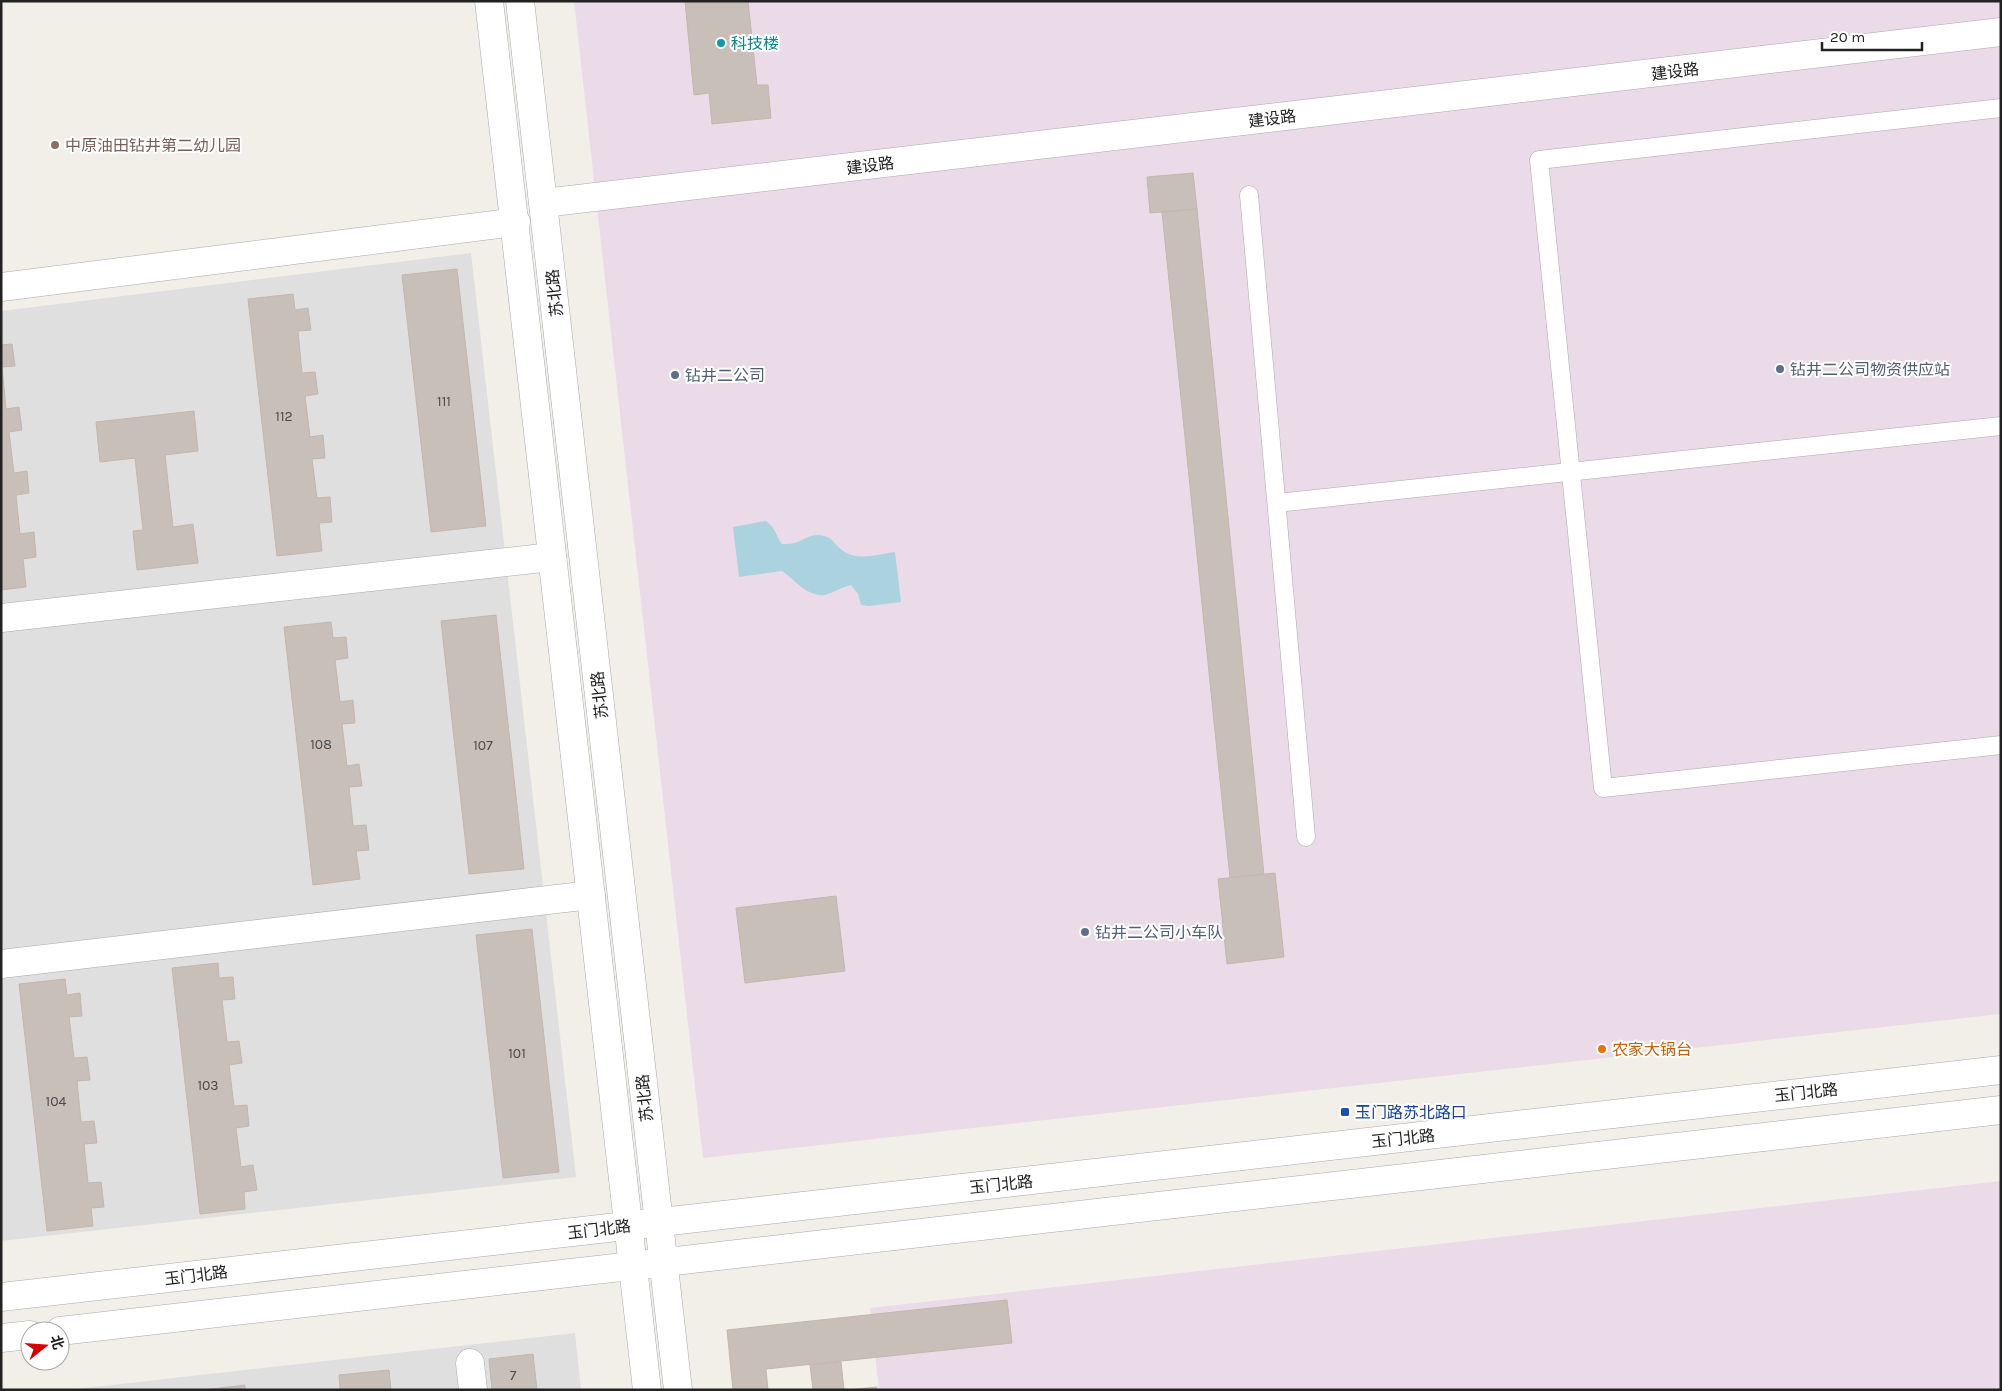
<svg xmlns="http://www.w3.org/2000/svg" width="2002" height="1391" viewBox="0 0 2002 1391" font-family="Karla,'Noto Sans SC',sans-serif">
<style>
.residential{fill:#e0dfdf}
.industrial{fill:#ebdbe8}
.water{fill:#aad3df}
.building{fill:#c7bfb8;stroke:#c4b6ab}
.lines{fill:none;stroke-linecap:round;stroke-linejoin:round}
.service-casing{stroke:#a9a9a9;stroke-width:19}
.minor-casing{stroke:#a9a9a9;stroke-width:29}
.tertiary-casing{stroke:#a9a9a9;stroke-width:29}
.service{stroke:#fff;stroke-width:18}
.minor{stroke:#fff;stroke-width:28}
.tertiary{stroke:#fff;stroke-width:28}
.culture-dot{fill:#0f9aa8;stroke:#fff;stroke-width:2}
.education-dot{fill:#8d6e63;stroke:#fff;stroke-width:2}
.service-dot{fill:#5c6f8a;stroke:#fff;stroke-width:2}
.food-dot{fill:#e8710a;stroke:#fff;stroke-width:2}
.transit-dot{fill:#1a4fb4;stroke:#fff;stroke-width:2}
.labels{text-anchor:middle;stroke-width:4;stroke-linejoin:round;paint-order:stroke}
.number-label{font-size:14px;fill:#4b4948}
.culture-label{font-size:16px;fill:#0d838f;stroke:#fff;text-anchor:start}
.street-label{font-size:16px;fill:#222;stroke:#fff}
.education-label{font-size:16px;fill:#785e54;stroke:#fff;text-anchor:start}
.service-label{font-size:16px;fill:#4e5e75;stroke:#fff;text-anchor:start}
.food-label{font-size:16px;fill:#c56008;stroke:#fff;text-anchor:start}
.transit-label{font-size:16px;fill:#164399;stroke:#fff;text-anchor:start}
</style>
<rect width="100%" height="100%" fill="#f2efe9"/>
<g class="residential">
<path d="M471 253 576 1177 1 1241V311Z"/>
<path d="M575 1333 581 1390H67Z"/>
</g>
<g class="industrial">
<path d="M574 1H2001V1014L703 1158Z"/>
<path d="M2001 1181V1390H879L870 1308Z"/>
</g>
<path class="water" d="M766 521C775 527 776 536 782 544 787 544 793 544 798 542 806 538 814 533 824 536 833 538 835 545 842 550 857 562 878 554 895 552L901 602 869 606 861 605 858 594 851 585C842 587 832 593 825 595 807 597 795 580 782 571L739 577 733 527Z"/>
<g class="building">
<path d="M685 1H748L757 85H768L771 118 712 124 709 93 694 95Z"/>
<path d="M1193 173 1197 209 1150 213 1147 177Z"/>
<path d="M1197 209 1264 875 1230 878 1162 212Z"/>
<path d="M457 269 486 526 431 532 402 275Z"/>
<path d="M293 294 295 310 308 308 311 330 298 331 302 373 315 372 318 394 305 396 310 437 323 435 325 458 312 459 317 498 330 497 332 522 319 523 322 551 277 556 248 299Z"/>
<path d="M12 344 15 366 2 367 6 409 19 407 22 430 9 432 14 473 27 471 29 493 16 495 20 534 34 532 36 557 23 559 26 587 1 590V345Z"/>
<path d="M194 411 198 451 165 455 173 527 193 524 198 563 137 570 133 531 143 530 135 458 100 462 96 422Z"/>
<path d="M496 615 524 869 469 874 441 621Z"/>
<path d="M331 622 333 638 346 637 348 658 335 660 340 702 353 700 355 723 342 724 347 766 359 764 362 786 349 787 353 826 366 825 369 850 356 851 360 879 313 885 284 627Z"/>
<path d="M1275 873 1284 957 1227 964 1218 879Z"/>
<path d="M836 896 845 971 745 983 736 908Z"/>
<path d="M532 929 559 1172 503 1178 476 935Z"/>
<path d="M218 963 219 978 233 977 235 999 222 1000 227 1042 239 1041 242 1063 229 1065 234 1106 247 1105 249 1126 236 1128 241 1167 253 1165 257 1190 244 1192 245 1209 200 1214 172 968Z"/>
<path d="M65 979 67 995 80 993 82 1016 69 1017 74 1058 87 1057 90 1080 77 1081 81 1122 94 1121 97 1143 84 1144 88 1183 101 1182 104 1207 91 1208 93 1226 47 1231 19 984Z"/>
<path d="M1007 1300 1012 1343 766 1369 768 1390H733L727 1330Z"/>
<path d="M533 1354 537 1390H492L489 1359Z"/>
<path d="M841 1362 844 1390H813L810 1365Z"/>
<path d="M389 1370 391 1390H340L339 1375Z"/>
<path d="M245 1385V1390H204Z"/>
<path d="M877 1387V1390H847Z"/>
</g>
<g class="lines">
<defs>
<g id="service">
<path d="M2001 108 1539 160 1603 788 2001 745"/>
<path d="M1249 195 1306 837"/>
<path d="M1277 503 2001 426"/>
</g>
<g id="minor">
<path d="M544 203 2001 32"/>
<path d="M1 287 516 222"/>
<path d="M1 618 552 557"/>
<path d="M1 964 591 895"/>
<path d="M470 1363 473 1390"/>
</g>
<g id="tertiary">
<path d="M489 1 647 1390"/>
<path d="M520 1 678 1390"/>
<path d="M1 1297 2001 1070"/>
<path d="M60 1331 2001 1110"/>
<path d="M1 1338 30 1335"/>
</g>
</defs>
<use href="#service" class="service-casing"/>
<use href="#minor" class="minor-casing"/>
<use href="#tertiary" class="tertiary-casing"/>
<use href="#service" class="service"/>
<use href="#minor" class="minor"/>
<use href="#tertiary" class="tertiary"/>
</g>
<circle class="culture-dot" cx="721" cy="43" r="5"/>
<circle class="education-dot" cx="55" cy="145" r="5"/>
<g class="service-dot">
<circle cx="1780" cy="369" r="5"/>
<circle cx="675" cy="375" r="5"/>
<circle cx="1085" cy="932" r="5"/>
</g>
<circle class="food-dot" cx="1602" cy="1049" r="5"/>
<rect class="transit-dot" x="1340" y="1107" width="10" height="10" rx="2.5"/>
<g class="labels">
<g class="number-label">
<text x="444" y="406">111</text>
<text x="284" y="421">112</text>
<text x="321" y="749">108</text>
<text x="483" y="750">107</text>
<text x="517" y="1058">101</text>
<text x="208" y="1090">103</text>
<text x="56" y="1106">104</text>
<text x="513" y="1380">7</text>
</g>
<g class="culture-label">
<text x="731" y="49">科技楼</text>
</g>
<g class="street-label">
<text transform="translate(1675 71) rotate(-7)" y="6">建设路</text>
<text transform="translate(1272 118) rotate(-7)" y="6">建设路</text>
<text transform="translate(870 165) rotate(-7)" y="6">建设路</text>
<text transform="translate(554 293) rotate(-96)" y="6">苏北路</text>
<text transform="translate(599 695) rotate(-96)" y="6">苏北路</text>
<text transform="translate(1806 1092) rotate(-6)" y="6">玉门北路</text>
<text transform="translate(644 1098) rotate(-96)" y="6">苏北路</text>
<text transform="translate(1403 1138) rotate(-6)" y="6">玉门北路</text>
<text transform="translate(1001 1184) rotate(-6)" y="6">玉门北路</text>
<text transform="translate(599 1229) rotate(-7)" y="6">玉门北路</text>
<text transform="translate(196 1275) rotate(-7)" y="6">玉门北路</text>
</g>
<g class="education-label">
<text x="65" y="151">中原油田钻井第二幼儿园</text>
</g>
<g class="service-label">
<text x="1790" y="375">钻井二公司物资供应站</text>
<text x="685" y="381">钻井二公司</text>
<text x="1095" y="938">钻井二公司小车队</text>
</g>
<g class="food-label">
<text x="1612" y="1055">农家大锅台</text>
</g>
<g class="transit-label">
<text x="1355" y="1118">玉门路苏北路口</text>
</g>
</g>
<rect width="2002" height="1391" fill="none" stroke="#222222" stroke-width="5"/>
<g transform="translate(45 1346) rotate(73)"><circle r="24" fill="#ffffff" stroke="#a7a7a7"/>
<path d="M0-4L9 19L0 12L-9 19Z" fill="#d40000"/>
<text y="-8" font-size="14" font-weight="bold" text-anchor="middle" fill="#222222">北</text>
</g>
<path d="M1822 42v8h100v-8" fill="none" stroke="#222222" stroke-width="2.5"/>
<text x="1830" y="42" font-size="15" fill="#222222" stroke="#ffffff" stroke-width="4" paint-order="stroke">20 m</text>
</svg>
